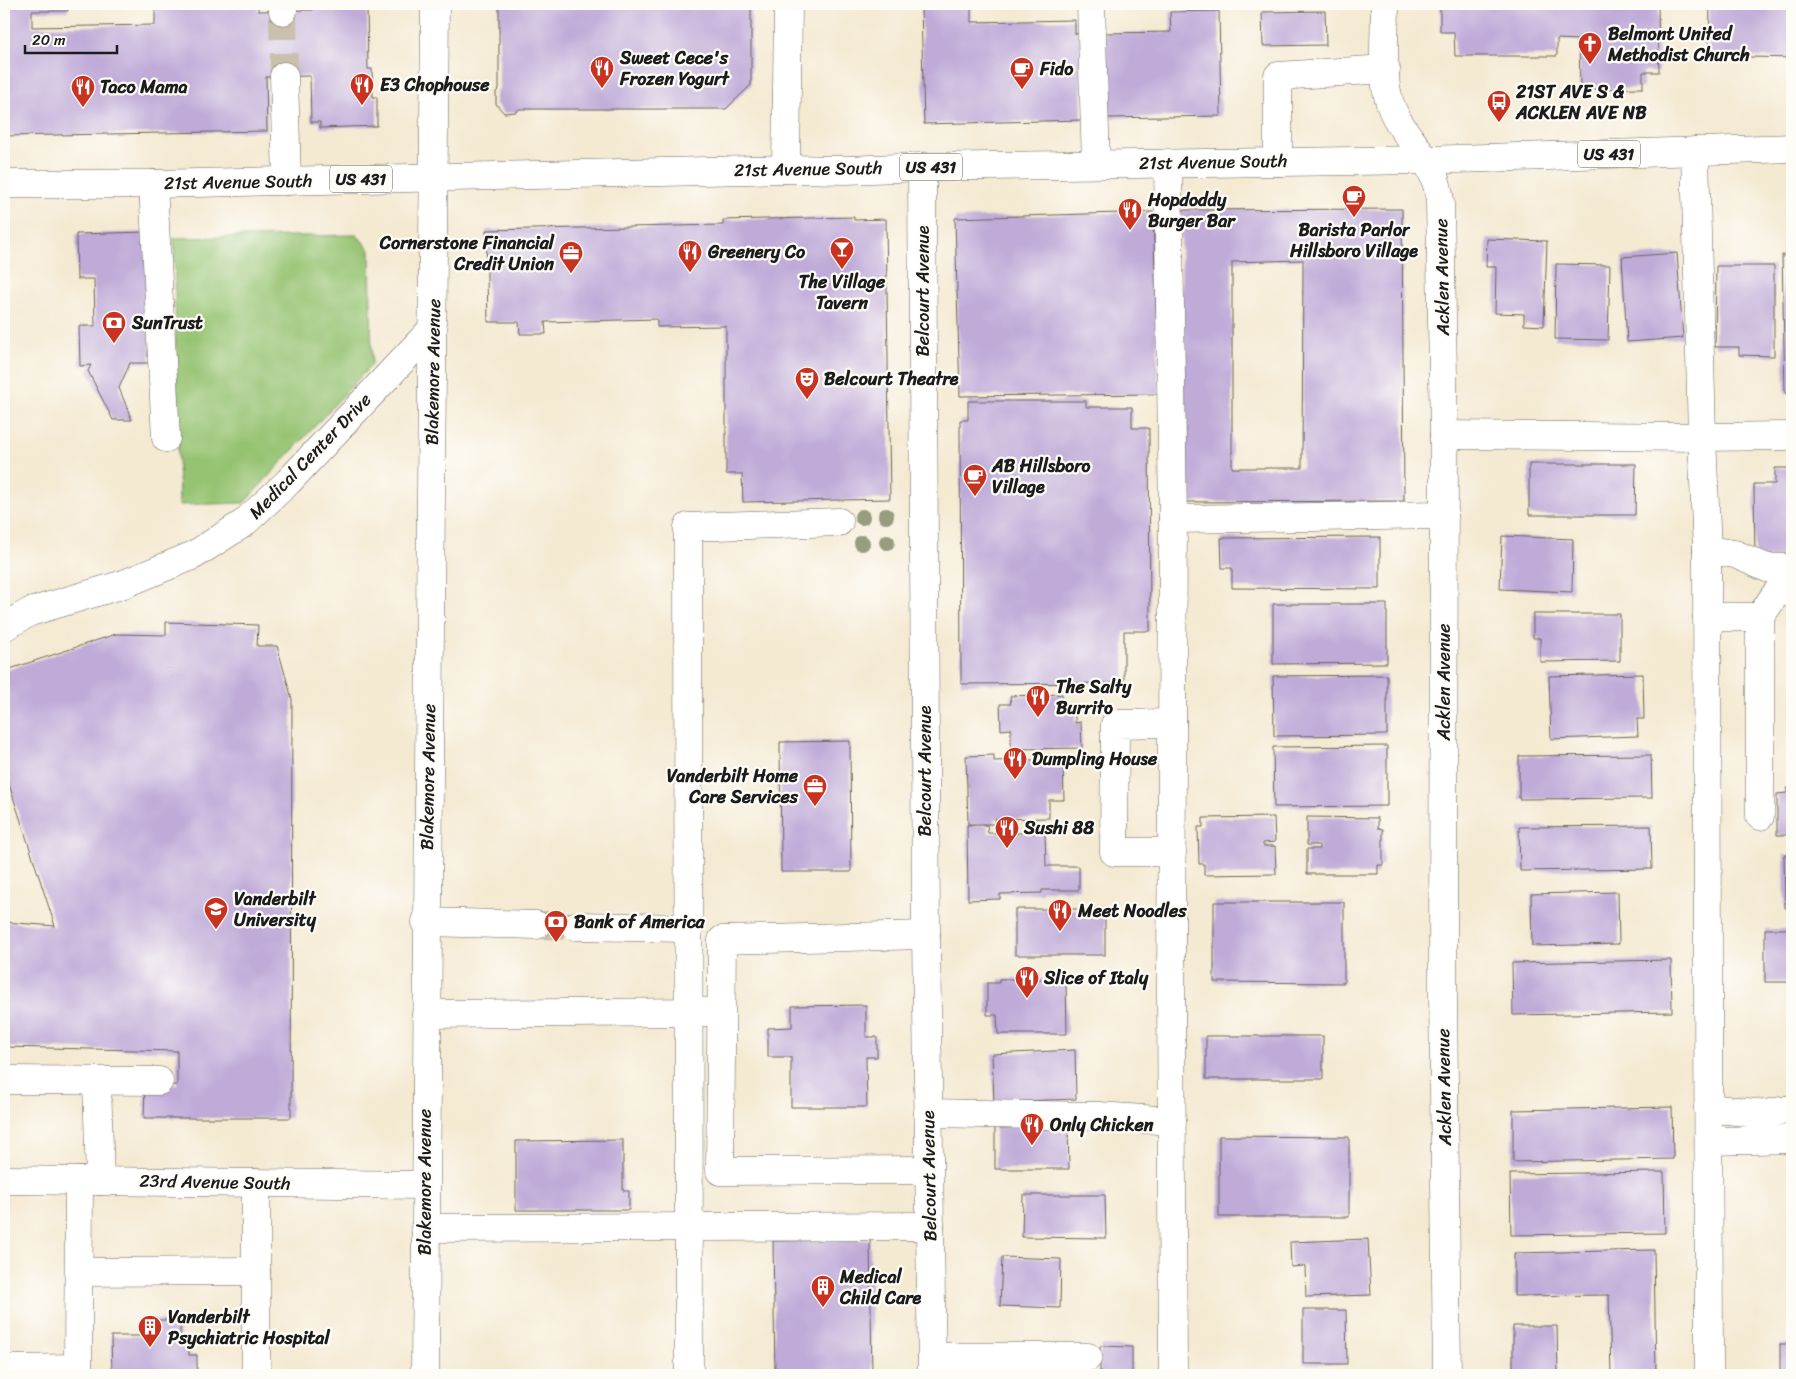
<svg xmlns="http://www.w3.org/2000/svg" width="1796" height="1379" viewBox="0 0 1796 1379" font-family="Sriracha,sans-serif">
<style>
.green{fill:#95c371;stroke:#587046}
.building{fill:#bfaad8;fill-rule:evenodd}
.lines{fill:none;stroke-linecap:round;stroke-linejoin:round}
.minor-tunnel{stroke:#c9c0ad;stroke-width:28;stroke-dasharray:28 14;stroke-linecap:butt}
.minor-casing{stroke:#68645b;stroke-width:29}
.major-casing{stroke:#68645b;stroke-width:29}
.minor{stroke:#fff;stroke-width:28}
.major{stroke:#fff;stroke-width:28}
.tree{fill:#989d80}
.labels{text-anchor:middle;stroke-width:4.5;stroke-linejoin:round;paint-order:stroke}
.shield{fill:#fdfcf7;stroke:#605f5e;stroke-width:1}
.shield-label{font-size:16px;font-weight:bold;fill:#1c1c1c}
.poi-label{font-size:18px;font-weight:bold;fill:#1c1c1c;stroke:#fdfcf7;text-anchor:start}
.street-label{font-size:18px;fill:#1c1c1c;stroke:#fdfcf7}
</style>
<rect width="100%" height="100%" fill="#fdfcf7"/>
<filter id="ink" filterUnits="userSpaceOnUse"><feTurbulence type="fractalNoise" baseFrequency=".02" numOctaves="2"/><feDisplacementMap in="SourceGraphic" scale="10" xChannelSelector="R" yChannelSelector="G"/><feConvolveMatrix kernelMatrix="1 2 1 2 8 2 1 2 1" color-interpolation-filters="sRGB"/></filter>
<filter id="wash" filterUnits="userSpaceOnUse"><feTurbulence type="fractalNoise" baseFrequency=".0096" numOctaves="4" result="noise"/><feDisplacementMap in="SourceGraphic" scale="20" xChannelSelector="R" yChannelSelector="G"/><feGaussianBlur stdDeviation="1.12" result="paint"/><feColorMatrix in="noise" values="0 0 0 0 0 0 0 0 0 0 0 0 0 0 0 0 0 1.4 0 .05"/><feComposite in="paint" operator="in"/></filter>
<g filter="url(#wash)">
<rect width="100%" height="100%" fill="#f4e9d1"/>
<path class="green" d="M357 235 370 250 372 364 244 503 179 505 174 238Z"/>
<g id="blocks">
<g class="building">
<path d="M4 4H68V11H32V27L155 25V4H258V11L313 10V4H367L368 69H372L373 97H377V126L320 128V122H311L310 76 266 77 267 131 4 136Z"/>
<path d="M499 4H751V85L726 109H519L516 112 504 113 496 104V92L499 89Z"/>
<path d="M971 4V22L1075 20V34L1080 33 1082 120 924 124 921 5Z"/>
<path d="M1440 4H1658L1659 72H1643V88L1580 89 1579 40 1557 39V56H1455L1454 32H1440Z"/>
<path d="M1710 4H1792V58L1709 56Z"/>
<path d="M1219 11 1221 116 1106 118 1105 33 1171 32 1170 12Z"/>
<path d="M1325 11 1326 45 1263 46 1262 12Z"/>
<path d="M1402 209 1404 501 1183 502 1181 210ZM1303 260 1302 468H1232V262Z"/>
<path d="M1153 212 1159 394 960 396 955 218Z"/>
<path d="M854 217V220L886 219 890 499 743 502 742 474H726V326L657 327V319L545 322 546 334H520L519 322H488L486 230 723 225V220Z"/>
<path d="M147 232 150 363H130L119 388 132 420H113L88 371 91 365 80 366 79 326H95L94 279H77L76 234Z"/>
<path d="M1487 239 1547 241 1544 326 1524 325V314L1495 313 1496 267H1486Z"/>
<path d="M1677 253 1683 338 1627 342 1622 257Z"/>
<path d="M1782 255H1792V393H1785Z"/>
<path d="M1556 264 1610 265 1608 340 1555 339Z"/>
<path d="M1716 266H1774V356L1739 355V347H1715Z"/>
<path d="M968 401H1086V407H1132V428H1149L1150 631H1124V683L961 684 960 420H968Z"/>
<path d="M1529 464H1636L1635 515H1529Z"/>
<path d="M1775 468H1792V557L1755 558 1754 484H1775Z"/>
<path d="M1502 536 1573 539 1572 592 1500 589Z"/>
<path d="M1380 537V589L1232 588V568H1222L1221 538Z"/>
<path d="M1273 604H1387V663L1273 664Z"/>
<path d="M1533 614H1620V661L1540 662V638H1533Z"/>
<path d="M166 622 258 625 257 646H277L292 699 291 1118H144L145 1086 177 1085V1051L4 1047V922L55 926 4 769V671L116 634 166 635Z"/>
<path d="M1643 674 1644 719H1637L1638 736 1551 739 1549 676Z"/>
<path d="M1387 675V735L1274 736 1273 676Z"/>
<path d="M1062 694V715L1075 714V723L1081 722 1082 748 1011 749V729L1001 730 1000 704H1011L1010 696Z"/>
<path d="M850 741 851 872H781L780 742Z"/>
<path d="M1387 746V806L1274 807 1273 747Z"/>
<path d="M994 755V761L1063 759 1064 800H1049V818L995 819V824H968L966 756Z"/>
<path d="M1651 755 1652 798 1519 799V756Z"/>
<path d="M1787 788H1792V835H1777V794L1787 793Z"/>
<path d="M1274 817 1275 842 1263 843V846H1275L1276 874 1204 875V864H1199L1198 827H1203V818Z"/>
<path d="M1307 817 1378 818V828L1383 829V865H1378V874H1307V849H1319V845H1307Z"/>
<path d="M967 825H987L988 833H1045L1046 866H1079V890H1042V893L1000 894V899L968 900Z"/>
<path d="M1651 826 1652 869 1520 871 1519 827Z"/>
<path d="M1784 855H1792V908H1785Z"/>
<path d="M1618 892 1619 944 1532 946 1531 894Z"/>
<path d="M1214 902H1344V983L1214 982Z"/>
<rect x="1015" y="909" width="90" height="46"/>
<rect x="1765" y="929" width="27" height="53"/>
<path d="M1671 960 1672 1012 1513 1015 1512 963Z"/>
<path d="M999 979H1066L1067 1034H998L997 1015H987V983H999Z"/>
<path d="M866 1005V1037H877V1057H866L867 1107H791V1057H768V1028L792 1027V1006Z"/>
<rect x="1206" y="1036" width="117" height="43"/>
<path d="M1075 1050 1076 1099 994 1102 992 1054Z"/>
<path d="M1672 1107 1673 1159 1513 1162V1110Z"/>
<path d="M995 1122H1068L1069 1169H995Z"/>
<path d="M1219 1136 1349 1137V1217H1219Z"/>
<path d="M623 1140V1191H629V1210H516V1141Z"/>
<path d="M1664 1172 1665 1233 1511 1235 1510 1174Z"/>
<path d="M1023 1195H1105L1106 1238 1022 1237Z"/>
<path d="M1368 1239 1371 1295 1306 1297 1305 1266 1291 1267 1290 1242Z"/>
<path d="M870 1240 872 1375H775L773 1241Z"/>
<path d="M1654 1250 1656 1375H1611L1609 1295 1514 1296V1253Z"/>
<path d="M1002 1257 1061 1259 1060 1308 1000 1306Z"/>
<path d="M1303 1310H1346L1347 1364H1303Z"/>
<path d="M143 1320H180V1341H189V1355H197V1375H112L111 1336H143Z"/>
<path d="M1513 1326H1557L1558 1375H1513Z"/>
<rect x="1780" y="1344" width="12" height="31"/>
<path d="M1100 1346 1132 1347V1375H1045V1373L1100 1374Z"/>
</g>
</g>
</g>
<g filter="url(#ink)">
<use href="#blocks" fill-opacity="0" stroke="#68645b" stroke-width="1"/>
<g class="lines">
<g class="minor-tunnel">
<path d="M283 11 284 76"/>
<path d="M536 925 575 926"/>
</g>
<defs>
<g id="minor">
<path d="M282 4 283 11"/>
<path d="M1091 4 1096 164"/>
<path d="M1385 4C1385 32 1381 73 1389 100 1399 137 1437 157 1440 202L1444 435 1443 990 1447 1375"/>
<path d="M284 76 287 181"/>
<path d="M1695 151 1702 437 1707 550 1709 1375"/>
<path d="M1278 162V76L1386 69"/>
<path d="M1168 163 1173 519 1171 991 1173 1375"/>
<path d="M922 167 926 935 932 1375"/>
<path d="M786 169 788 4"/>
<path d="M153 184 166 438"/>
<path d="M1444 435 1702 437 1792 436"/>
<path d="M1173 519 1444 515"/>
<path d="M1707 550 1735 554 1767 568H1792"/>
<path d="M1707 617H1760"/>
<path d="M4 627 30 612 124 584 194 555 244 523 288 482 433 328"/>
<path d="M1760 816V617L1777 592H1792"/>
<path d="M1172 852H1114L1115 724 1172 723"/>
<path d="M426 922 536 925"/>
<path d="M575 926 689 928"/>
<path d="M926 935 722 940 720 1171 928 1170"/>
<path d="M426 1014 707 1012"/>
<path d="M4 1080 159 1081"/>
<path d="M97 1082 100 1181"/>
<path d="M1708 1108 1765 1114 1792 1109"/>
<path d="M928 1113 1099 1116 1172 1121"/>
<path d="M1709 1141 1792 1139"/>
<path d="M4 1180 425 1185"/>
<path d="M425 1228 930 1226"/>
<path d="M79 1272 256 1271"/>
<path d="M932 1357H1088"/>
<path d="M4 1369 78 1368 79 1181"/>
<path d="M256 1375V1183"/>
<path d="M689 1375 688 527 839 522"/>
</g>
<g id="major">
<path d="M4 184H153L786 169 847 170 922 167 1426 160 1792 148"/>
<path d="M425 1375C425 918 433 461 435 4"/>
</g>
</defs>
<use href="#minor" class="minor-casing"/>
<use href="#major" class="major-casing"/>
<use href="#minor" class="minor"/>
<use href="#major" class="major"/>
</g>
<g class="tree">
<circle cx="886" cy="516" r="8"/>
<circle cx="862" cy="517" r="8"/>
<circle cx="887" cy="542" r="8"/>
<circle cx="862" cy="543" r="8"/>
</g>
</g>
<defs>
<symbol id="church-pin" viewBox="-11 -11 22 30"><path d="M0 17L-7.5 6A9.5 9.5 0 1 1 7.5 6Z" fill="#c8321e" stroke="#fdfcf7"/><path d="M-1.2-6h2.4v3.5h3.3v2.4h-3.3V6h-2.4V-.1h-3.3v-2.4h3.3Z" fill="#fff"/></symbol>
<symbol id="restaurant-pin" viewBox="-11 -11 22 30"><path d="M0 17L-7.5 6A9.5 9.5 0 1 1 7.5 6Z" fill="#c8321e" stroke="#fdfcf7"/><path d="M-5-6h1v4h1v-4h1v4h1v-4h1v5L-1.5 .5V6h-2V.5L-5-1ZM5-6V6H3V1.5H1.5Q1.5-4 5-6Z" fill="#fff"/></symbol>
<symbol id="cafe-pin" viewBox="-11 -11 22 30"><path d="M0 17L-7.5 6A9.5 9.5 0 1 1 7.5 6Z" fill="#c8321e" stroke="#fdfcf7"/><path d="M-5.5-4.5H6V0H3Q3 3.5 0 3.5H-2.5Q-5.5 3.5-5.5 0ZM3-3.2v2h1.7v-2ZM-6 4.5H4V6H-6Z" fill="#fff"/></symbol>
<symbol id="bus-pin" viewBox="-11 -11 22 30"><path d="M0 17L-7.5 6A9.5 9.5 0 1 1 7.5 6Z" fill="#c8321e" stroke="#fdfcf7"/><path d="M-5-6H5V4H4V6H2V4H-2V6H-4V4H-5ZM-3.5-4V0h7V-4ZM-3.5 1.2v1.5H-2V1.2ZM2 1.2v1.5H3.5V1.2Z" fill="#fff"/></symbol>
<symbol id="bar-pin" viewBox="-11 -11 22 30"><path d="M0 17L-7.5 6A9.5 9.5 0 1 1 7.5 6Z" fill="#c8321e" stroke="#fdfcf7"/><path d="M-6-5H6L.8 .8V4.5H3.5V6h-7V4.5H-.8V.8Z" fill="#fff"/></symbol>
<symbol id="office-pin" viewBox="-11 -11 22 30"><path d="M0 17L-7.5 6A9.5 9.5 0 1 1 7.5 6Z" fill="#c8321e" stroke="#fdfcf7"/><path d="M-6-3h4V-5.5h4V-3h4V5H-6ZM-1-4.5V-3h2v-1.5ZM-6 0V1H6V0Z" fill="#fff"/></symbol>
<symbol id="bank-pin" viewBox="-11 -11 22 30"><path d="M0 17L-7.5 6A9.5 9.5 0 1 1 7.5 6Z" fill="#c8321e" stroke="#fdfcf7"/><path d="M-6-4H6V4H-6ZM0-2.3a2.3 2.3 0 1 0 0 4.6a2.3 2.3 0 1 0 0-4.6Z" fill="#fff"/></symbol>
<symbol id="theatre-pin" viewBox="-11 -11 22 30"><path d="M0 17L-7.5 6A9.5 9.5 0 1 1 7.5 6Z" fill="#c8321e" stroke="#fdfcf7"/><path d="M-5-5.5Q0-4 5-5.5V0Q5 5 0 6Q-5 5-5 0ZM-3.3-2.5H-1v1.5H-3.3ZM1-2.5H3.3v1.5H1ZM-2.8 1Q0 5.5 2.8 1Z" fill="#fff"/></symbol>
<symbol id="university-pin" viewBox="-11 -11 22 30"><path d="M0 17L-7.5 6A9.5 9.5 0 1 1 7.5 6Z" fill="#c8321e" stroke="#fdfcf7"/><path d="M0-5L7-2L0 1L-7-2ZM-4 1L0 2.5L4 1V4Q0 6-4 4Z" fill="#fff"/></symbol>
<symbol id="building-pin" viewBox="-11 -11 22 30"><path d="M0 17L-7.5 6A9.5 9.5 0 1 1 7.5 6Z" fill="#c8321e" stroke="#fdfcf7"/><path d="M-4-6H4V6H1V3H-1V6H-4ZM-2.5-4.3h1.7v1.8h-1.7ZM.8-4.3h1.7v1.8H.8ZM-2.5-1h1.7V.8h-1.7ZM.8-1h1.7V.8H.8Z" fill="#fff"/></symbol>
</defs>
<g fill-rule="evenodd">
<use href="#church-pin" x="1576" y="30" width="28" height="38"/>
<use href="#restaurant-pin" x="588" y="54" width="28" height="38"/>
<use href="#cafe-pin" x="1008" y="55" width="28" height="38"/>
<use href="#restaurant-pin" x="348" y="71" width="28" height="38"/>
<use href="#restaurant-pin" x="69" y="73" width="28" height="38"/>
<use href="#bus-pin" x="1485" y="88" width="28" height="38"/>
<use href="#cafe-pin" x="1340" y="183" width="28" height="38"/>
<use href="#restaurant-pin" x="1116" y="196" width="28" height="38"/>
<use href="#bar-pin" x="828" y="235" width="28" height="38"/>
<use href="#restaurant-pin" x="676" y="238" width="28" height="38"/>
<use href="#office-pin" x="557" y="239" width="28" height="38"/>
<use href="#bank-pin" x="100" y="309" width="28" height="38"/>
<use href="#theatre-pin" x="793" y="365" width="28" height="38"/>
<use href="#cafe-pin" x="961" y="462" width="28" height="38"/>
<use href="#restaurant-pin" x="1024" y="683" width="28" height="38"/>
<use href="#restaurant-pin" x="1001" y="745" width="28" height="38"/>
<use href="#office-pin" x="801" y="772" width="28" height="38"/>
<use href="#restaurant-pin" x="993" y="814" width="28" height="38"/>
<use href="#university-pin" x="202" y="895" width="28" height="38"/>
<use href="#restaurant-pin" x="1046" y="897" width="28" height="38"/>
<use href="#bank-pin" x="542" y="908" width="28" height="38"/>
<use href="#restaurant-pin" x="1013" y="964" width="28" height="38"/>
<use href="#restaurant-pin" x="1018" y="1111" width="28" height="38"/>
<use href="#building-pin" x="809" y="1273" width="28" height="38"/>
<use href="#building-pin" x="136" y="1313" width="28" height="38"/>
</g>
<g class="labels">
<g class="shield">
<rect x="1578" y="140.5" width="62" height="27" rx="4"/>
<rect x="900" y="153.5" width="62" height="27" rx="4"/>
<rect x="330" y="165.5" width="62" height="27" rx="4"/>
</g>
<g class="shield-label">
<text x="1609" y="160">US 431</text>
<text x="931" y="173">US 431</text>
<text x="361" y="185">US 431</text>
</g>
<g class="poi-label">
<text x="1608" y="40">Belmont United<tspan x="1608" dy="21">Methodist Church</tspan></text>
<text x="620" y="64">Sweet Cece's<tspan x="620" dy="21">Frozen Yogurt</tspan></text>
<text x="1040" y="75">Fido</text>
<text x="380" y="91">E3 Chophouse</text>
<text x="100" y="93">Taco Mama</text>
<text x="1516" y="98">21ST AVE S &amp;<tspan x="1516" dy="21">ACKLEN AVE NB</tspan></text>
<text x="1148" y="206">Hopdoddy<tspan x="1148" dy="21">Burger Bar</tspan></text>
<text x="1354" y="236" text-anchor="middle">Barista Parlor<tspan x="1354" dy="21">Hillsboro Village</tspan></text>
<text x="554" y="249" text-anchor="end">Cornerstone Financial<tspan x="554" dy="21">Credit Union</tspan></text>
<text x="708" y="258">Greenery Co</text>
<text x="842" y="288" text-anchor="middle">The Village<tspan x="842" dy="21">Tavern</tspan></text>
<text x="132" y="329">SunTrust</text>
<text x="824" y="385">Belcourt Theatre</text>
<text x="992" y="472">AB Hillsboro<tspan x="992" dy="21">Village</tspan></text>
<text x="1056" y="693">The Salty<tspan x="1056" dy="21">Burrito</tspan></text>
<text x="1032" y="765">Dumpling House</text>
<text x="798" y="782" text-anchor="end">Vanderbilt Home<tspan x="798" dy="21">Care Services</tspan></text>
<text x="1024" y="834">Sushi 88</text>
<text x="234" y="905">Vanderbilt<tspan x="234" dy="21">University</tspan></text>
<text x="1078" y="917">Meet Noodles</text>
<text x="574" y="928">Bank of America</text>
<text x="1044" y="984">Slice of Italy</text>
<text x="1050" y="1131">Only Chicken</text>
<text x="840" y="1283">Medical<tspan x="840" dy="21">Child Care</tspan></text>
<text x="168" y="1323">Vanderbilt<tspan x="168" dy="21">Psychiatric Hospital</tspan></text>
</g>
<g class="street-label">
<text transform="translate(1213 162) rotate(-1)" y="6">21st Avenue South</text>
<text transform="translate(808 169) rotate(-1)" y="6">21st Avenue South</text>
<text transform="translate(238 182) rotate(-1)" y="6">21st Avenue South</text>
<text transform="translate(1442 277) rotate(-91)" y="6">Acklen Avenue</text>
<text transform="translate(923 291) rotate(-90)" y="6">Belcourt Avenue</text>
<text transform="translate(433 372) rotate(-89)" y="6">Blakemore Avenue</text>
<text transform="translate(310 456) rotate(-46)" y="6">Medical Center Drive</text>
<text transform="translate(1444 682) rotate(-90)" y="6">Acklen Avenue</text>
<text transform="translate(925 771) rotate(-90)" y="6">Belcourt Avenue</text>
<text transform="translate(428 777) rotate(-89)" y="6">Blakemore Avenue</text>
<text transform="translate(1444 1087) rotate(-91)" y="6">Acklen Avenue</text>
<text transform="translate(929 1176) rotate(-91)" y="6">Belcourt Avenue</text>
<text transform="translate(215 1182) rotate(1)" y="6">23rd Avenue South</text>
<text transform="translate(425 1182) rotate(-90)" y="6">Blakemore Avenue</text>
</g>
</g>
<rect width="1796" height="1379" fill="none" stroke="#fdfcf7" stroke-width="20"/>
<path d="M25 45v8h92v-8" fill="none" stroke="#1c1c1c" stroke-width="2.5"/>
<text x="32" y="45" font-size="15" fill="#1c1c1c" stroke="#fdfcf7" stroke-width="4" paint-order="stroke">20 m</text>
</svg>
